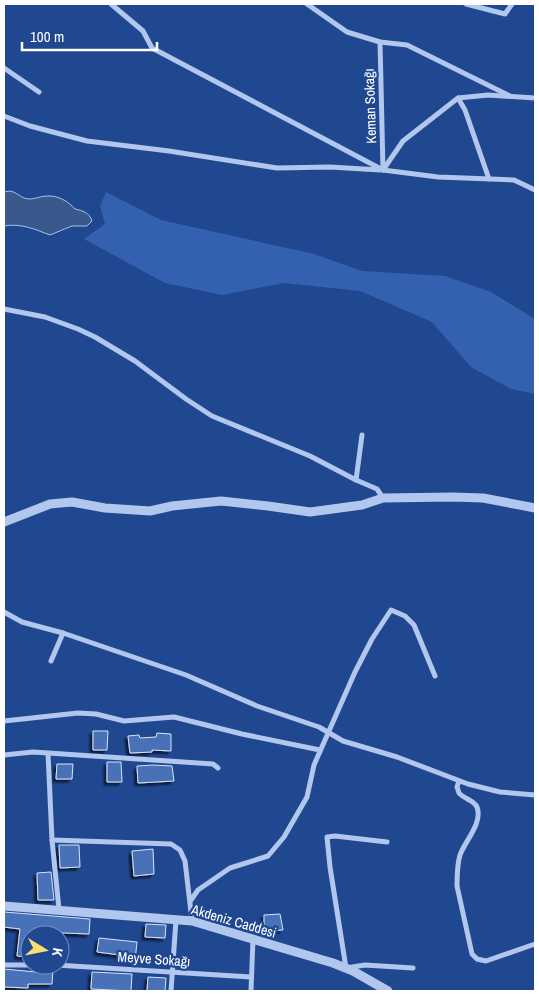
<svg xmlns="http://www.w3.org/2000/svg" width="539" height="995" viewBox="0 0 539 995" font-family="'Archivo Narrow',sans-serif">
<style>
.green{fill:#3461af}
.water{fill:#3b588d;stroke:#a5c1ee}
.building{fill:#4971b8;stroke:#d7e4f9;filter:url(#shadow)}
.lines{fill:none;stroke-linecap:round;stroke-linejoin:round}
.minor{stroke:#b1c7ed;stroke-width:5}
.tertiary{stroke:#b1c7ed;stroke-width:9}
.labels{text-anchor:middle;stroke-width:4.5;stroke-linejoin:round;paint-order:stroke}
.street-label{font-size:14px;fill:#fff;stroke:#204891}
</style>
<defs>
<filter id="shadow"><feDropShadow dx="-3" dy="3" stdDeviation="1" flood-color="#0009"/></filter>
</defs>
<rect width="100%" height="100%" fill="#204891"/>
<path class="green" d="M106 192 161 220 314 254 362 271 445 276 491 292 535 319V394L511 389 471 367 432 322 360 291 284 283 222 295 165 283 84 239 105 224 100 206Z"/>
<path class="water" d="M10 191C16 192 19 196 24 198 33 201 39 196 47 196 58 195 69 202 75 209 83 211 89 212 92 221L87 226H72L50 235C34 229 21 223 4 226V192Z"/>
<g class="building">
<path d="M93 731H108L107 750H93Z"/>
<path d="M157 733 171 734V751L152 750V752L130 753 128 736 139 735 140 738 156 737Z"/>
<path d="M107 762H121L122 782H107Z"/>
<path d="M57 764H73L72 779H56Z"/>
<path d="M153 765 172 766 174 781 138 783 137 766Z"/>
<path d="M59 845H79L80 867 60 868Z"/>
<path d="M153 849 154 874 134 876 132 851Z"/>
<path d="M51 872 54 900H38L37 873Z"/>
<path d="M4 912 90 919 89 934 41 932 40 935 30 934V957L17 956 20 929 4 927Z"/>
<path d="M280 914 283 930 269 931V930H264V915Z"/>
<path d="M146 924 166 925 165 938 145 937Z"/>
<path d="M99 938 137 942 135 961 120 959V955L97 952Z"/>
<path d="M4 969 36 972V969L53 970 52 984H28V988L4 987Z"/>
<path d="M92 972 132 974 131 991 91 989Z"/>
<path d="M148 977 166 978 165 991H147Z"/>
</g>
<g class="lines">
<g class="minor">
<path d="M111 4 143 31 152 48 383 170 438 177 514 180 535 190"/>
<path d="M307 4 347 32 380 42 407 45 510 96"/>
<path d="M466 4 505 14 512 4"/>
<path d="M380 42 383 170"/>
<path d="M4 68 39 92"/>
<path d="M458 98 465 110 489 179"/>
<path d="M4 116 30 126 87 141 169 151 277 168 330 167 380 170"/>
<path d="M383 170 403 141 458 98 488 95 535 98"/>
<path d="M4 309 45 317 78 329 95 337 135 361 186 399 212 416 310 456 356 480 377 489 383 498"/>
<path d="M356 480 362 435"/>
<path d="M4 612 22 622 63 633 186 675 257 706 319 727 343 741 397 757 468 784 500 792 535 795"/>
<path d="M51 661 63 633"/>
<path d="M4 721 78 713 96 714 124 721 174 717 242 734 320 750"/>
<path d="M48 753 52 840 59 909"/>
<path d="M4 755 33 752 213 764 218 768"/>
<path d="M459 781 457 787 459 793C464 799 474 800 477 807 483 823 465 841 460 855 457 865 457 875 457 886L472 954 477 959 486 961 535 944"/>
<path d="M52 840 171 844 180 850 185 861 192 921"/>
<path d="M387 842 335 836 327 837 330 867 346 968 365 965 413 968"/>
<path d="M191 900 198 890 230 868 268 856 284 837 307 797 314 765 355 672 372 639 391 610 405 616 414 625 435 676"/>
<path d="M4 965H30"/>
<path d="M56 965 251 977"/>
<path d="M171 991 176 920"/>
<path d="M251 991 253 939"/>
</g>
<g class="tertiary">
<path d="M4 522 50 504 72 502 105 508 150 511 172 506 221 501 268 506 310 512 362 505 383 498 453 497 483 498 535 508"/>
<path d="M4 906 192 921 333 963 353 971 388 991"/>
</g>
</g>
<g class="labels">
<g class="street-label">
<text transform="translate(370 106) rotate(-92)" y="5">Keman Sokağı</text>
<text transform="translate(234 921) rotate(16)" y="5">Akdeniz Caddesi</text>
<text transform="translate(154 959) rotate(4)" y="5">Meyve Sokağı</text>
</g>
</g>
<rect width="539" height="995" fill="none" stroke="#ffffff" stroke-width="10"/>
<g transform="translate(45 950) rotate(100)"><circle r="24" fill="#204891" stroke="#7991bd"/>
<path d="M0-4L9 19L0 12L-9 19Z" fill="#fade72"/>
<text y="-8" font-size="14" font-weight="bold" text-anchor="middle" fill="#ffffff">K</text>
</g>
<path d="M22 42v8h135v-8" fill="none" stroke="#ffffff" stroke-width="2.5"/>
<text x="30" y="42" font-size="15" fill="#ffffff" stroke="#204891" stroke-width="4" paint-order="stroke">100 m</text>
</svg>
